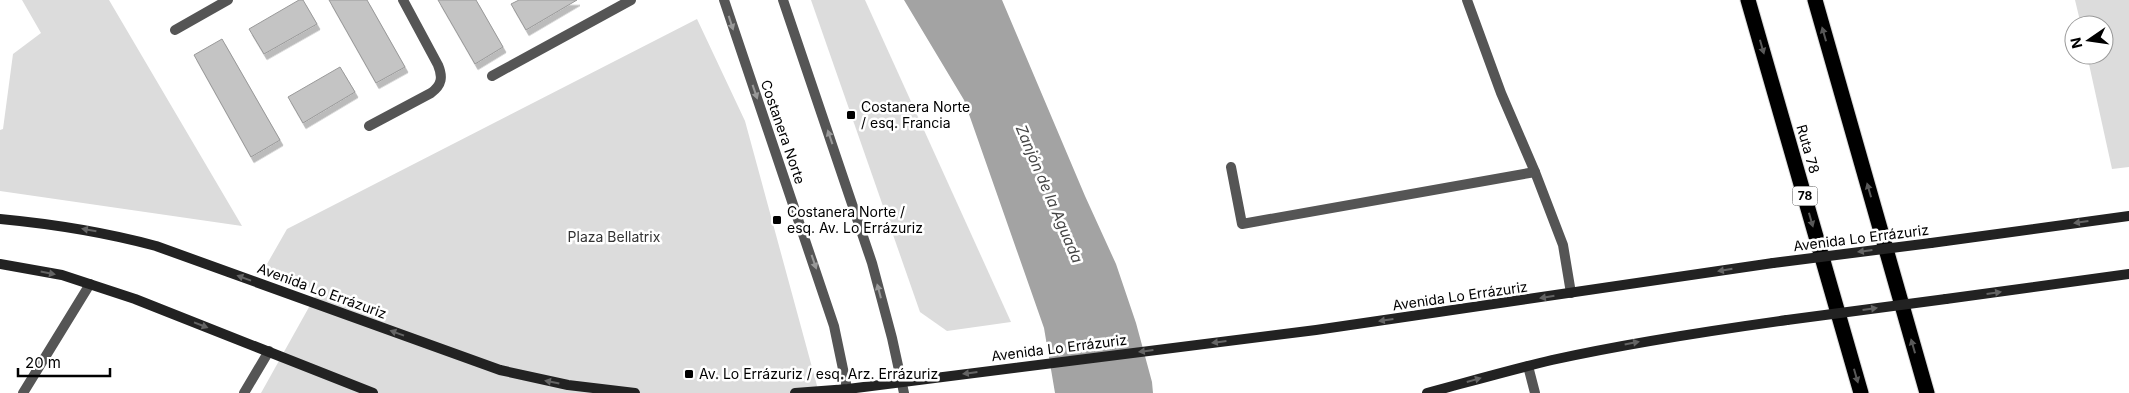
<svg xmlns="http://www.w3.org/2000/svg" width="2129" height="393" viewBox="0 0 2129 393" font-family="Inter,sans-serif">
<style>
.green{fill:#dcdcdc}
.water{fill:#a3a3a3}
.building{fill:#c4c4c4;stroke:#999;filter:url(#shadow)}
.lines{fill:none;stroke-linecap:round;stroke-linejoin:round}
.motorway-casing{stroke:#dbdbdb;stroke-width:17}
.service{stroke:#555;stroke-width:10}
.minor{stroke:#555;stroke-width:10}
.tertiary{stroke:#555;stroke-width:10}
.secondary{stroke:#222;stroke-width:10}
.motorway{stroke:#000;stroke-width:15}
.secondary-bridge{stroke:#222;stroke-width:10}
.oneway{fill:#999}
.oneway2{fill:#595959}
.oneway3{fill:#646464}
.poi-dot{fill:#000;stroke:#fff;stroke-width:2}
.labels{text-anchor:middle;stroke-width:5;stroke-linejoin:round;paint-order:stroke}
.shield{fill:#fff;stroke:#4c4c4c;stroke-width:1}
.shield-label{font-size:12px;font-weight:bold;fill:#000}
.poi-label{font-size:14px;fill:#000;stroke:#fff;text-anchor:start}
.street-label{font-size:14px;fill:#000;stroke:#fff}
.park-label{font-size:14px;fill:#333;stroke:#fff}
.water-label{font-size:15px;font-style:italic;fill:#444;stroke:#fff}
</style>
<defs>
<filter id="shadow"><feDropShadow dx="3" dy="5.5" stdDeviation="0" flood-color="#0004"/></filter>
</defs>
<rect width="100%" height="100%" fill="#fff"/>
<g class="green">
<path d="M22 0H109L242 226 0 191V130L3 129 13 54 41 33Z"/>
<path d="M811 0H865L1011 322 947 331 920 312Z"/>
<path d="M2075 0H2129V167L2112 169 2087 55H2104V25H2081Z"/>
<path d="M697 19 745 121 819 393H261L318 291 263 271 287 229Z"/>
</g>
<path class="water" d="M904 0H1002L1085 196 1116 264 1136 323 1152 382 1153 393H1055L1044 328 964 100Z"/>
<g class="building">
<path d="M299 0H303L317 24 264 54 249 29Z"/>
<path d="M329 0H367L405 67 376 83Z"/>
<path d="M438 0H476L503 47 475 64Z"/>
<path d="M519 0H577L526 30 511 4Z"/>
<path d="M222 39 280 140 251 157 194 55Z"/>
<path d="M340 67 355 92 303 123 288 97Z"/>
</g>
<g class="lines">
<defs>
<g id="motorway">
<path d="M1748 0 1861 393"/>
<path d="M1815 0 1927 393"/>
</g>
</defs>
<use href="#motorway" class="motorway-casing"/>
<g class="service">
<path d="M1467 0 1501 93 1535 172 1563 245 1571 293"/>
<path d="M175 30 228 0"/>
<path d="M492 76 631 0"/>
<path d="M369 126 431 93C442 85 443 77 438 65L403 0"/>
<path d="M1231 167 1242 224 1535 172"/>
</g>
<g class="minor">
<path d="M1528 366 1535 393"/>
<path d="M23 393 90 284"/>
<path d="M244 393 269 351"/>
</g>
<g class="tertiary">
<path d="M724 0 834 326 848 393"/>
<path d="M783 0 872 263 892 338 904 393"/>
</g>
<g class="secondary">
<path d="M0 219C53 224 104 232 156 246L500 370 568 385 635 393"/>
<path d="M1931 243 2129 216"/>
<path d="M0 264 62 275 135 299 373 393"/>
<path d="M1946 299 2129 274"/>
<path d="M795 393 848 389 1316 330 1773 263"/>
<path d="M1427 393C1468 382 1510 370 1552 360 1629 343 1708 331 1787 320"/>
</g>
<use href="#motorway" class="motorway"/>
<g class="secondary-bridge">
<path d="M1773 263 1931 243"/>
<path d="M1787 320 1946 299"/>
</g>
</g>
<defs><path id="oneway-solid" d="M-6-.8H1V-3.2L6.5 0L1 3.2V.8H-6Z" transform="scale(1.25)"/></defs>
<g class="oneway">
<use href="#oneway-solid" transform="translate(731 23) rotate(72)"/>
<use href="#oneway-solid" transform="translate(755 92) rotate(71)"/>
<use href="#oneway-solid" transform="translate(830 137) rotate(-109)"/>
<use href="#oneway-solid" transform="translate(814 262) rotate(71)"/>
<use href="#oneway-solid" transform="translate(879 291) rotate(-105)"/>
</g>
<g class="oneway2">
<use href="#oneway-solid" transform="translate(1824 34) rotate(-106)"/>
<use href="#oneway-solid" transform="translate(1762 47) rotate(74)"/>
<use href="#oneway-solid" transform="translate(1869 190) rotate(-106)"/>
<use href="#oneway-solid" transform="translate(1811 220) rotate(74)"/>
<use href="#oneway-solid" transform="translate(1913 346) rotate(-106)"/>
<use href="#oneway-solid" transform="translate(1856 376) rotate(74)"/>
</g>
<g class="oneway3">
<use href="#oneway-solid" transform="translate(2081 222) rotate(172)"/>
<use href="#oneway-solid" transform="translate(89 230) rotate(-170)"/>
<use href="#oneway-solid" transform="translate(1865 251) rotate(173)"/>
<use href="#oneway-solid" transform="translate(1725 270) rotate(171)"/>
<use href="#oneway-solid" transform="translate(48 273) rotate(11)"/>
<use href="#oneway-solid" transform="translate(244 278) rotate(-160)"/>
<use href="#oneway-solid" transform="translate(1994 293) rotate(-8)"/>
<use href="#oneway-solid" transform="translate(1547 297) rotate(171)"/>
<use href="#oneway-solid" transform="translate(1870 309) rotate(-8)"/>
<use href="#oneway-solid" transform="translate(1386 320) rotate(172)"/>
<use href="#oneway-solid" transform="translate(201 325) rotate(21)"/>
<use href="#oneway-solid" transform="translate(397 333) rotate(-160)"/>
<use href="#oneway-solid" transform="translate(1219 342) rotate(173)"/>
<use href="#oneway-solid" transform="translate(1632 343) rotate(-11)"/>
<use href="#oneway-solid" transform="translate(1146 351) rotate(173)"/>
<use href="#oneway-solid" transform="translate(970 373) rotate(173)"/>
<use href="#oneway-solid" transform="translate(1474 380) rotate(-16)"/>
<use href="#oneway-solid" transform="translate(552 382) rotate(-169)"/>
</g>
<g class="poi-dot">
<rect x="846" y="110" width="10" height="10" rx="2.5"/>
<rect x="772" y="215" width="10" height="10" rx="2.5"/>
<rect x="684" y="369" width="10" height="10" rx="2.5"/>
</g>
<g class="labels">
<rect class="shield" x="1792.5" y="186.5" width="25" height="19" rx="4"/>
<g class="shield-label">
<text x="1805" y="200">78</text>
</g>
<g class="poi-label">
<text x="861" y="112">Costanera Norte<tspan x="861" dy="16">/ esq. Francia</tspan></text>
<text x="787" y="217">Costanera Norte /<tspan x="787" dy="16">esq. Av. Lo Errázuriz</tspan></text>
<text x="699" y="379">Av. Lo Errázuriz / esq. Arz. Errázuriz</text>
</g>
<g class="street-label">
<text transform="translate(783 132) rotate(71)" y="5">Costanera Norte</text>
<text transform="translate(1808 149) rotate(74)" y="5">Ruta 78</text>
<text transform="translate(1861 238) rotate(-7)" y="5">Avenida Lo Errázuriz</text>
<text transform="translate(322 291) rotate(20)" y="5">Avenida Lo Errázuriz</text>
<text transform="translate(1460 296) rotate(-8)" y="5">Avenida Lo Errázuriz</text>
<text transform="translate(1059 348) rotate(-7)" y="5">Avenida Lo Errázuriz</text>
</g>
<g class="park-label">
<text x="614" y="242">Plaza Bellatrix</text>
</g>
<g class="water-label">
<text transform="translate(1049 194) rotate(67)" y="5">Zanjón de la Aguada</text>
</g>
</g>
<g transform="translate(2089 40) rotate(257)"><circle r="24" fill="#ffffff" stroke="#999999"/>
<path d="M0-4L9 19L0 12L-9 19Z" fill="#000000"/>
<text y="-8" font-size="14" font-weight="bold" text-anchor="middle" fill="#000000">N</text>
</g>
<path d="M18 368v8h92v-8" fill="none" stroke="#000000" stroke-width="2.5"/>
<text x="25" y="368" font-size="15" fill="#000000" stroke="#ffffff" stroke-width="4" paint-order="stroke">20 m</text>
</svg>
